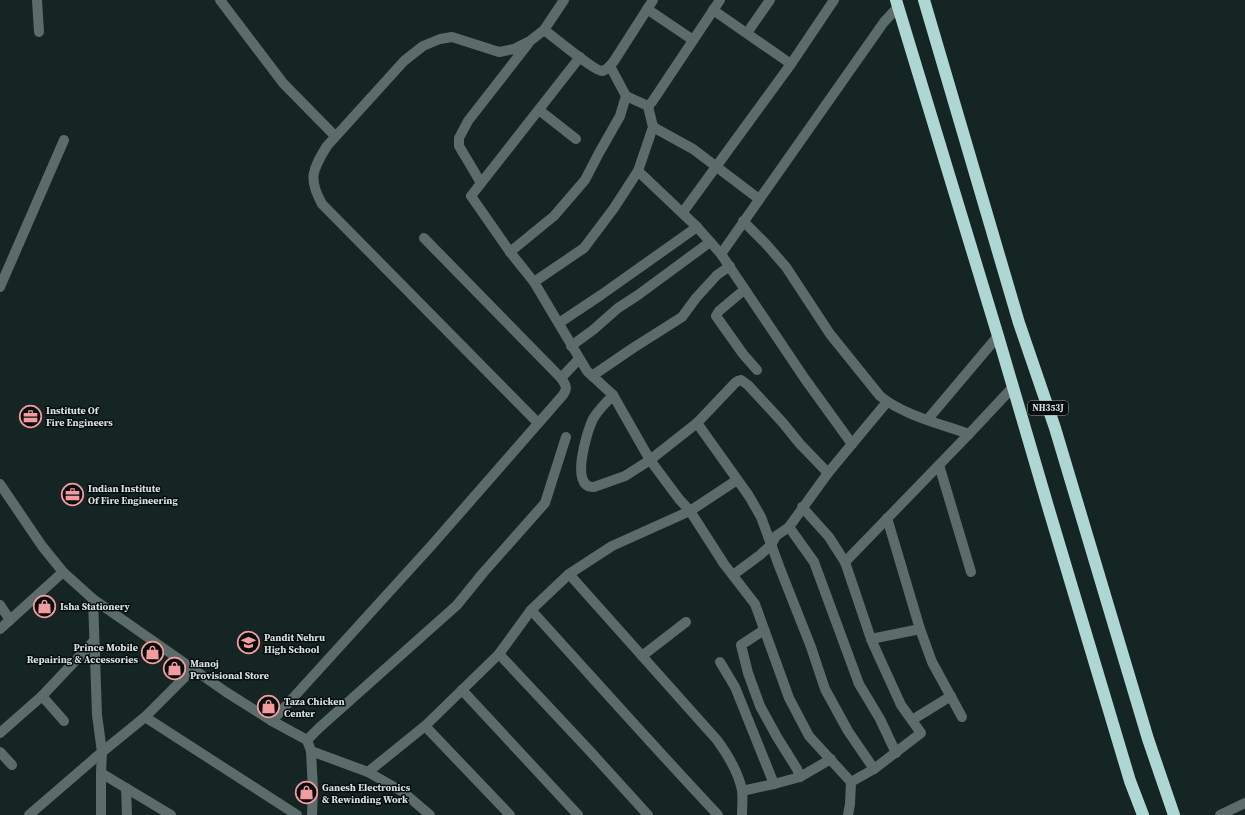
<svg xmlns="http://www.w3.org/2000/svg" width="1245" height="815" viewBox="0 0 1245 815" font-family="'Source Serif 4',serif">
<style>
.lines{fill:none;stroke-linecap:round;stroke-linejoin:round}
.minor{stroke:#5c6c6b;stroke-width:10}
.highway{stroke:#aed6d3;stroke-width:12}
.labels{text-anchor:middle;stroke-width:3;stroke-linejoin:round;paint-order:stroke}
.shield{fill:#060d0c;stroke:#98a1a0;stroke-width:1}
.shield-label{font-size:9px;font-weight:bold;fill:#d7e1e0}
.poi-label{font-size:10px;font-weight:bold;fill:#d7e1e0;stroke:#060d0c;text-anchor:start}
</style>
<rect width="100%" height="100%" fill="#152524"/>
<g class="lines">
<g class="minor">
<path d="M37 0 39 32"/>
<path d="M220 0 283 83 335 136"/>
<path d="M647 9 693 40"/>
<path d="M713 10 791 64"/>
<path d="M544 30C553 36 594 71 602 71 607 70 611 65 614 61L653 0"/>
<path d="M747 33 770 0"/>
<path d="M580 57 471 196 510 252 534 282 587 371 613 395 650 460 679 499 690 511 724 564 755 604 789 698 809 736 851 782 874 769 921 733 901 705 880 659 871 639 845 562 969 434 1013 387"/>
<path d="M626 96 648 106 652 102 720 0"/>
<path d="M539 110 576 139"/>
<path d="M653 127 693 149 759 199"/>
<path d="M638 171 697 227 721 254 805 379 852 444 828 473 789 527 776 536 771 545 760 555 733 575"/>
<path d="M481 183 459 146V138L468 121 528 44"/>
<path d="M683 212 791 64 834 0"/>
<path d="M743 221 766 244 786 267 830 334 880 396C903 415 941 424 969 434"/>
<path d="M424 238 561 378"/>
<path d="M510 252 554 216 585 180 599 153 620 116 626 96 610 66"/>
<path d="M721 254 884 22 898 7"/>
<path d="M534 282 584 248 614 208 638 171 653 127 648 106"/>
<path d="M0 287 64 140"/>
<path d="M744 290 719 311 716 316 743 354 757 370"/>
<path d="M559 323 601 295 697 227"/>
<path d="M571 346 593 330 618 308 638 295 710 242"/>
<path d="M592 376 633 348 682 317 696 298 717 275 730 266"/>
<path d="M613 395C606 403 598 410 593 419 587 431 569 489 594 487L625 476 650 460 697 423 749 496 761 517 779 566 811 647 825 689 848 731 874 769"/>
<path d="M928 419 998 336"/>
<path d="M538 423 322 204C308 179 312 170 327 146L404 61 423 46 440 39 452 37 499 52 514 49 530 41 544 30 564 0"/>
<path d="M697 423 735 383 738 381 741 380 748 385 783 423 800 444 828 473"/>
<path d="M852 444 887 402"/>
<path d="M939 465 971 572"/>
<path d="M0 484 42 546 63 572 93 599 226 692 272 721 307 740 311 751 313 790 312 815"/>
<path d="M802 507 829 537 845 562"/>
<path d="M887 518 920 629 932 662 962 717"/>
<path d="M789 527 814 562 859 684 880 719 896 753"/>
<path d="M569 574 717 740C728 755 738 771 742 790 743 798 742 807 742 815"/>
<path d="M93 599 97 715 102 752 101 773V815"/>
<path d="M0 605 10 620"/>
<path d="M531 610C593 678 654 747 718 815"/>
<path d="M0 629 63 572"/>
<path d="M764 630 741 645 748 673 760 706 777 737 797 769 800 777 831 759"/>
<path d="M871 639 920 629"/>
<path d="M499 654 588 749 648 815"/>
<path d="M642 656 686 622"/>
<path d="M720 662 735 687 774 784"/>
<path d="M462 690 578 815"/>
<path d="M42 696 64 721"/>
<path d="M145 717 297 815"/>
<path d="M912 720 951 696"/>
<path d="M272 721 431 546 563 395C568 388 566 385 561 378L579 359"/>
<path d="M425 726 510 815"/>
<path d="M0 733 42 696 94 641"/>
<path d="M307 740 319 728 457 605 483 573 545 503 566 437"/>
<path d="M311 751 368 772 403 792 430 815"/>
<path d="M0 752 12 765"/>
<path d="M368 772 425 726 499 654 531 610 569 574 612 546 690 511 737 480"/>
<path d="M101 773 171 815"/>
<path d="M126 788 127 815"/>
<path d="M742 791 774 784 800 777"/>
<path d="M29 815 102 752 145 717 193 669"/>
<path d="M848 815 850 804 851 782"/>
<path d="M1220 815 1245 803"/>
</g>
<g class="highway">
<path d="M896 0 998 336 1049 510 1130 781 1143 815"/>
<path d="M924 0 1019 323 1055 428 1148 739 1174 815"/>
</g>
</g>
<defs>
<symbol id="office-ring" viewBox="-11 -11 22 22"><circle r="9.5" fill="#060d0c" stroke="#f49b9f" stroke-width="1.5"/><path d="M-6-3h4V-5.5h4V-3h4V5H-6ZM-1-4.5V-3h2v-1.5ZM-6 0V1H6V0Z" fill="#f49b9f"/></symbol>
<symbol id="shop-ring" viewBox="-11 -11 22 22"><circle r="9.5" fill="#060d0c" stroke="#f49b9f" stroke-width="1.5"/><path d="M-5-2.5h2.3a2.7 3.5 0 0 1 5.4 0H5L5.5 6h-11ZM-1.5-2.5h3a1.5 2.3 0 0 0-3 0Z" fill="#f49b9f"/></symbol>
<symbol id="school-ring" viewBox="-11 -11 22 22"><circle r="9.5" fill="#060d0c" stroke="#f49b9f" stroke-width="1.5"/><path d="M0-5L7-2L0 1L-7-2ZM-4 1L0 2.5L4 1V4Q0 6-4 4Z" fill="#f49b9f"/></symbol>
</defs>
<g fill-rule="evenodd">
<use href="#office-ring" x="18" y="404" width="25" height="25"/>
<use href="#office-ring" x="60" y="482" width="25" height="25"/>
<use href="#shop-ring" x="32" y="594" width="25" height="25"/>
<use href="#school-ring" x="236" y="630" width="25" height="25"/>
<use href="#shop-ring" x="140" y="640" width="25" height="25"/>
<use href="#shop-ring" x="162" y="656" width="25" height="25"/>
<use href="#shop-ring" x="256" y="694" width="25" height="25"/>
<use href="#shop-ring" x="294" y="780" width="25" height="25"/>
</g>
<g class="labels">
<rect class="shield" x="1028" y="401" width="40" height="14" rx="3"/>
<g class="shield-label">
<text x="1048" y="411">NH353J</text>
</g>
<g class="poi-label">
<text x="46" y="414">Institute Of<tspan x="46" dy="12">Fire Engineers</tspan></text>
<text x="88" y="492">Indian Institute<tspan x="88" dy="12">Of Fire Engineering</tspan></text>
<text x="60" y="610">Isha Stationery</text>
<text x="264" y="641">Pandit Nehru<tspan x="264" dy="12">High School</tspan></text>
<text x="138" y="651" text-anchor="end">Prince Mobile<tspan x="138" dy="12">Repairing &amp; Accessories</tspan></text>
<text x="190" y="667">Manoj<tspan x="190" dy="12">Provisional Store</tspan></text>
<text x="284" y="705">Taza Chicken<tspan x="284" dy="12">Center</tspan></text>
<text x="322" y="791">Ganesh Electronics<tspan x="322" dy="12">&amp; Rewinding Work</tspan></text>
</g>
</g>
</svg>
